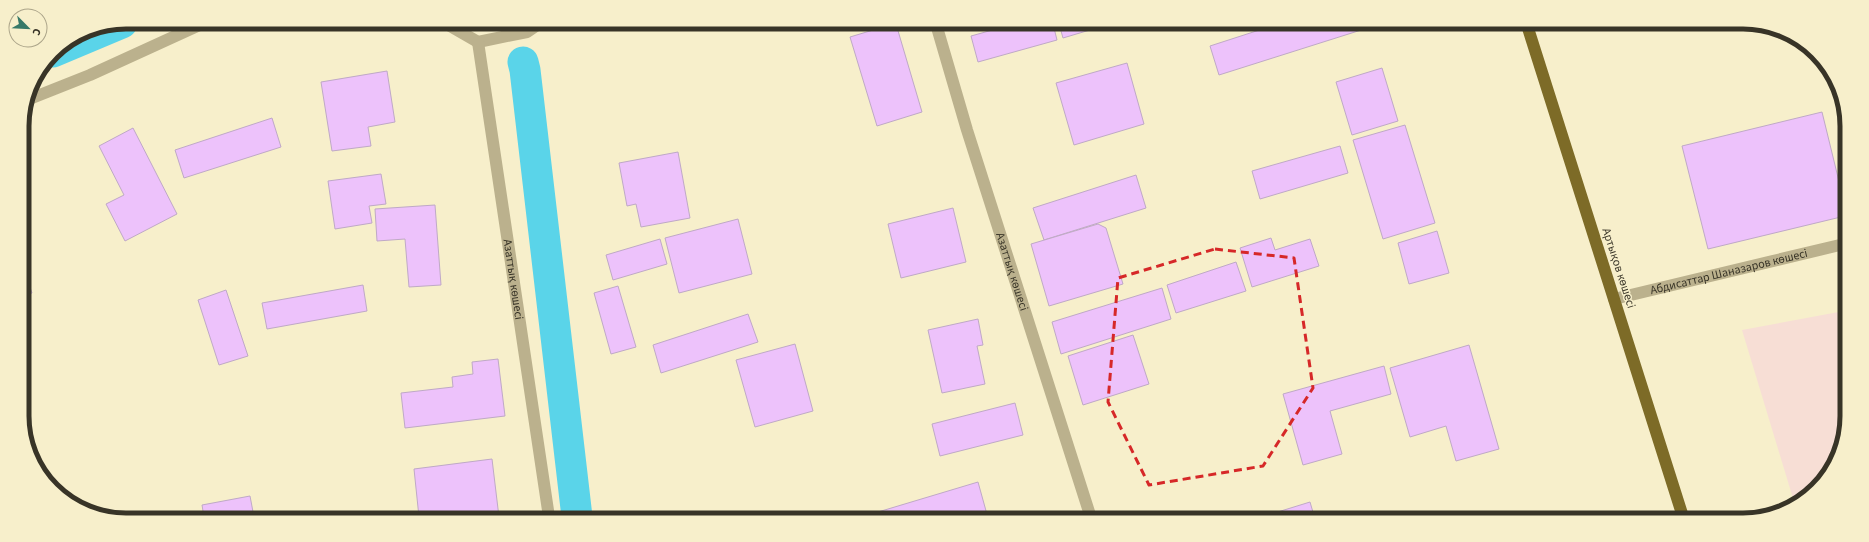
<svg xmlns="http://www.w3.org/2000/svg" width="1869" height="542" viewBox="0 0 1869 542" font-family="'Source Sans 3',sans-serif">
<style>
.industrial{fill:#f7ded5}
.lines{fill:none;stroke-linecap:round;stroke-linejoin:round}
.canal{stroke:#5ad4e9;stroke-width:31}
.building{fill:#edc2fb;stroke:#bfa9c6}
.minor{stroke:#bbb18d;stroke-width:12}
.highway{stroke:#7d6b27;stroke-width:12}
.marked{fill:none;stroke:#d62828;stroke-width:3;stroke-dasharray:8 5;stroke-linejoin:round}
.labels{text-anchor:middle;stroke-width:3;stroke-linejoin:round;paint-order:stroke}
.street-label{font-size:12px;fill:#383427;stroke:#f7efcb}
.rim{fill:none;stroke:#383427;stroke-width:5}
</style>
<rect width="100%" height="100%" fill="#f7efcb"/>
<path class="industrial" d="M1844 311V443L1811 494 1795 505 1742 330Z"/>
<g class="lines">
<g class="canal">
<path d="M53 52 122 23"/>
<path d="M523 62 525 70 577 517"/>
</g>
</g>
<g class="building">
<path d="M806 23H831L808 30Z"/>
<path d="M893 24H896L922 112 877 126 850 37Z"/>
<path d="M1014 24H1053L1057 40 978 62 971 36Z"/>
<path d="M1059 24H1110L1063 38Z"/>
<path d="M1278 24 1377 25 1219 75 1210 46Z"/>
<path d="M1127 63 1144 124 1074 145 1056 83Z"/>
<path d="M1382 68 1398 121 1352 135 1336 82Z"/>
<path d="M387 71 395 122 368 127 371 146 332 151 321 82Z"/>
<path d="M1822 112 1845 206V216L1708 249 1682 146Z"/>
<path d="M272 118 281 147 184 178 175 150Z"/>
<path d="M1405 125 1435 223 1383 239 1353 140Z"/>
<path d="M133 128 177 214 125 241 106 204 124 195 99 146Z"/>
<path d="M1340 146 1348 173 1260 199 1252 171Z"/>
<path d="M1845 151V179L1839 152Z"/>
<path d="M678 152 690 218 641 227 636 204 627 206 619 163Z"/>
<path d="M381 174 386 204 369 206 372 223 335 229 328 181Z"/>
<path d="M1136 175 1146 208 1044 240 1033 208Z"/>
<path d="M435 205 441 285 409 287 405 239 377 241 375 209Z"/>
<path d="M953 208 966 262 901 278 888 224Z"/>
<path d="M738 219 752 274 679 293 665 238Z"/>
<path d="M1098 224 1106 228 1123 284 1049 306 1031 244Z"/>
<path d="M1437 231 1449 273 1409 284 1398 243Z"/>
<path d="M1271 238 1275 250 1310 239 1319 266 1252 287 1240 248Z"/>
<path d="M660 239 667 264 613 280 606 255Z"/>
<path d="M1236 262 1246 291 1176 313 1167 285Z"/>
<path d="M23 268 32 293 23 296Z"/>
<path d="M363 285 367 311 267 329 262 303Z"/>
<path d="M618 286 636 347 611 354 594 293Z"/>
<path d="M1162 288 1171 319 1061 354 1052 322Z"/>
<path d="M226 290 248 356 219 365 198 300Z"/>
<path d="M748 314 758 342 661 373 653 345Z"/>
<path d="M978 319 983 345 977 346 985 384 942 393 928 330Z"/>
<path d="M1133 335 1149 384 1083 405 1068 356Z"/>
<path d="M795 344 813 411 755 427 736 360Z"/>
<path d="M1469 345 1499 449 1456 461 1446 426 1410 437 1390 368Z"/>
<path d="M498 359 505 416 405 428 401 393 453 387 452 377 473 374 472 362Z"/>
<path d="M1384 366 1391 394 1330 411 1342 454 1303 465 1283 394Z"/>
<path d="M1015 403 1023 435 940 456 932 424Z"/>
<path d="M492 459 499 517H419L414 469Z"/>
<path d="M978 482 988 518H869L868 515Z"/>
<path d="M250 496 254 517H204L202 505Z"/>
<path d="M1310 502 1315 519H1255Z"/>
</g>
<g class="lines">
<g class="minor">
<path d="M445 23 478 42 527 32 540 23"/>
<path id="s1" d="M936 24 967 130 1091 518"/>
<path id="s2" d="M478 42 549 517"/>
<path d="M27 100 90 75 206 22"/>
<path id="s3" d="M1614 299 1844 244"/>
</g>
<path class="highway" d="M1527 25 1684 520"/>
</g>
<path class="marked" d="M1215 249 1294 258 1313 388 1263 466 1149 485 1108 402 1118 278Z"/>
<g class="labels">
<g class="street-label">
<text transform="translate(1619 268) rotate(72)" y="4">Артықов көшесі</text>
<text dy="4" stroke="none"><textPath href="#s1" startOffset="259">Азаттық көшесі</textPath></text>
<text dy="4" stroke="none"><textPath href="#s3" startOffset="118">Абдисаттар Шаназаров көшесі</textPath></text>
<text dy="4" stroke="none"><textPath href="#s2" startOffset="240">Азаттық көшесі</textPath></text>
</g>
</g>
<path d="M0 0H1869V542H0ZM126 29H1743A97 97 0 0 1 1840 126V416A97 97 0 0 1 1743 513H126A97 97 0 0 1 29 416V126A97 97 0 0 1 126 29Z" fill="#f7efcb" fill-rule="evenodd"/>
<path class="rim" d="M126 29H1743A97 97 0 0 1 1840 126V416A97 97 0 0 1 1743 513H126A97 97 0 0 1 29 416V126A97 97 0 0 1 126 29Z"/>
<g transform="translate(28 28) rotate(114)"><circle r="19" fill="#f7efcb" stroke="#aba489"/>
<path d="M0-3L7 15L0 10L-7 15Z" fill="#377968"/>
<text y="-6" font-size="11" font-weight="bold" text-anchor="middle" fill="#383427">С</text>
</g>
</svg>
